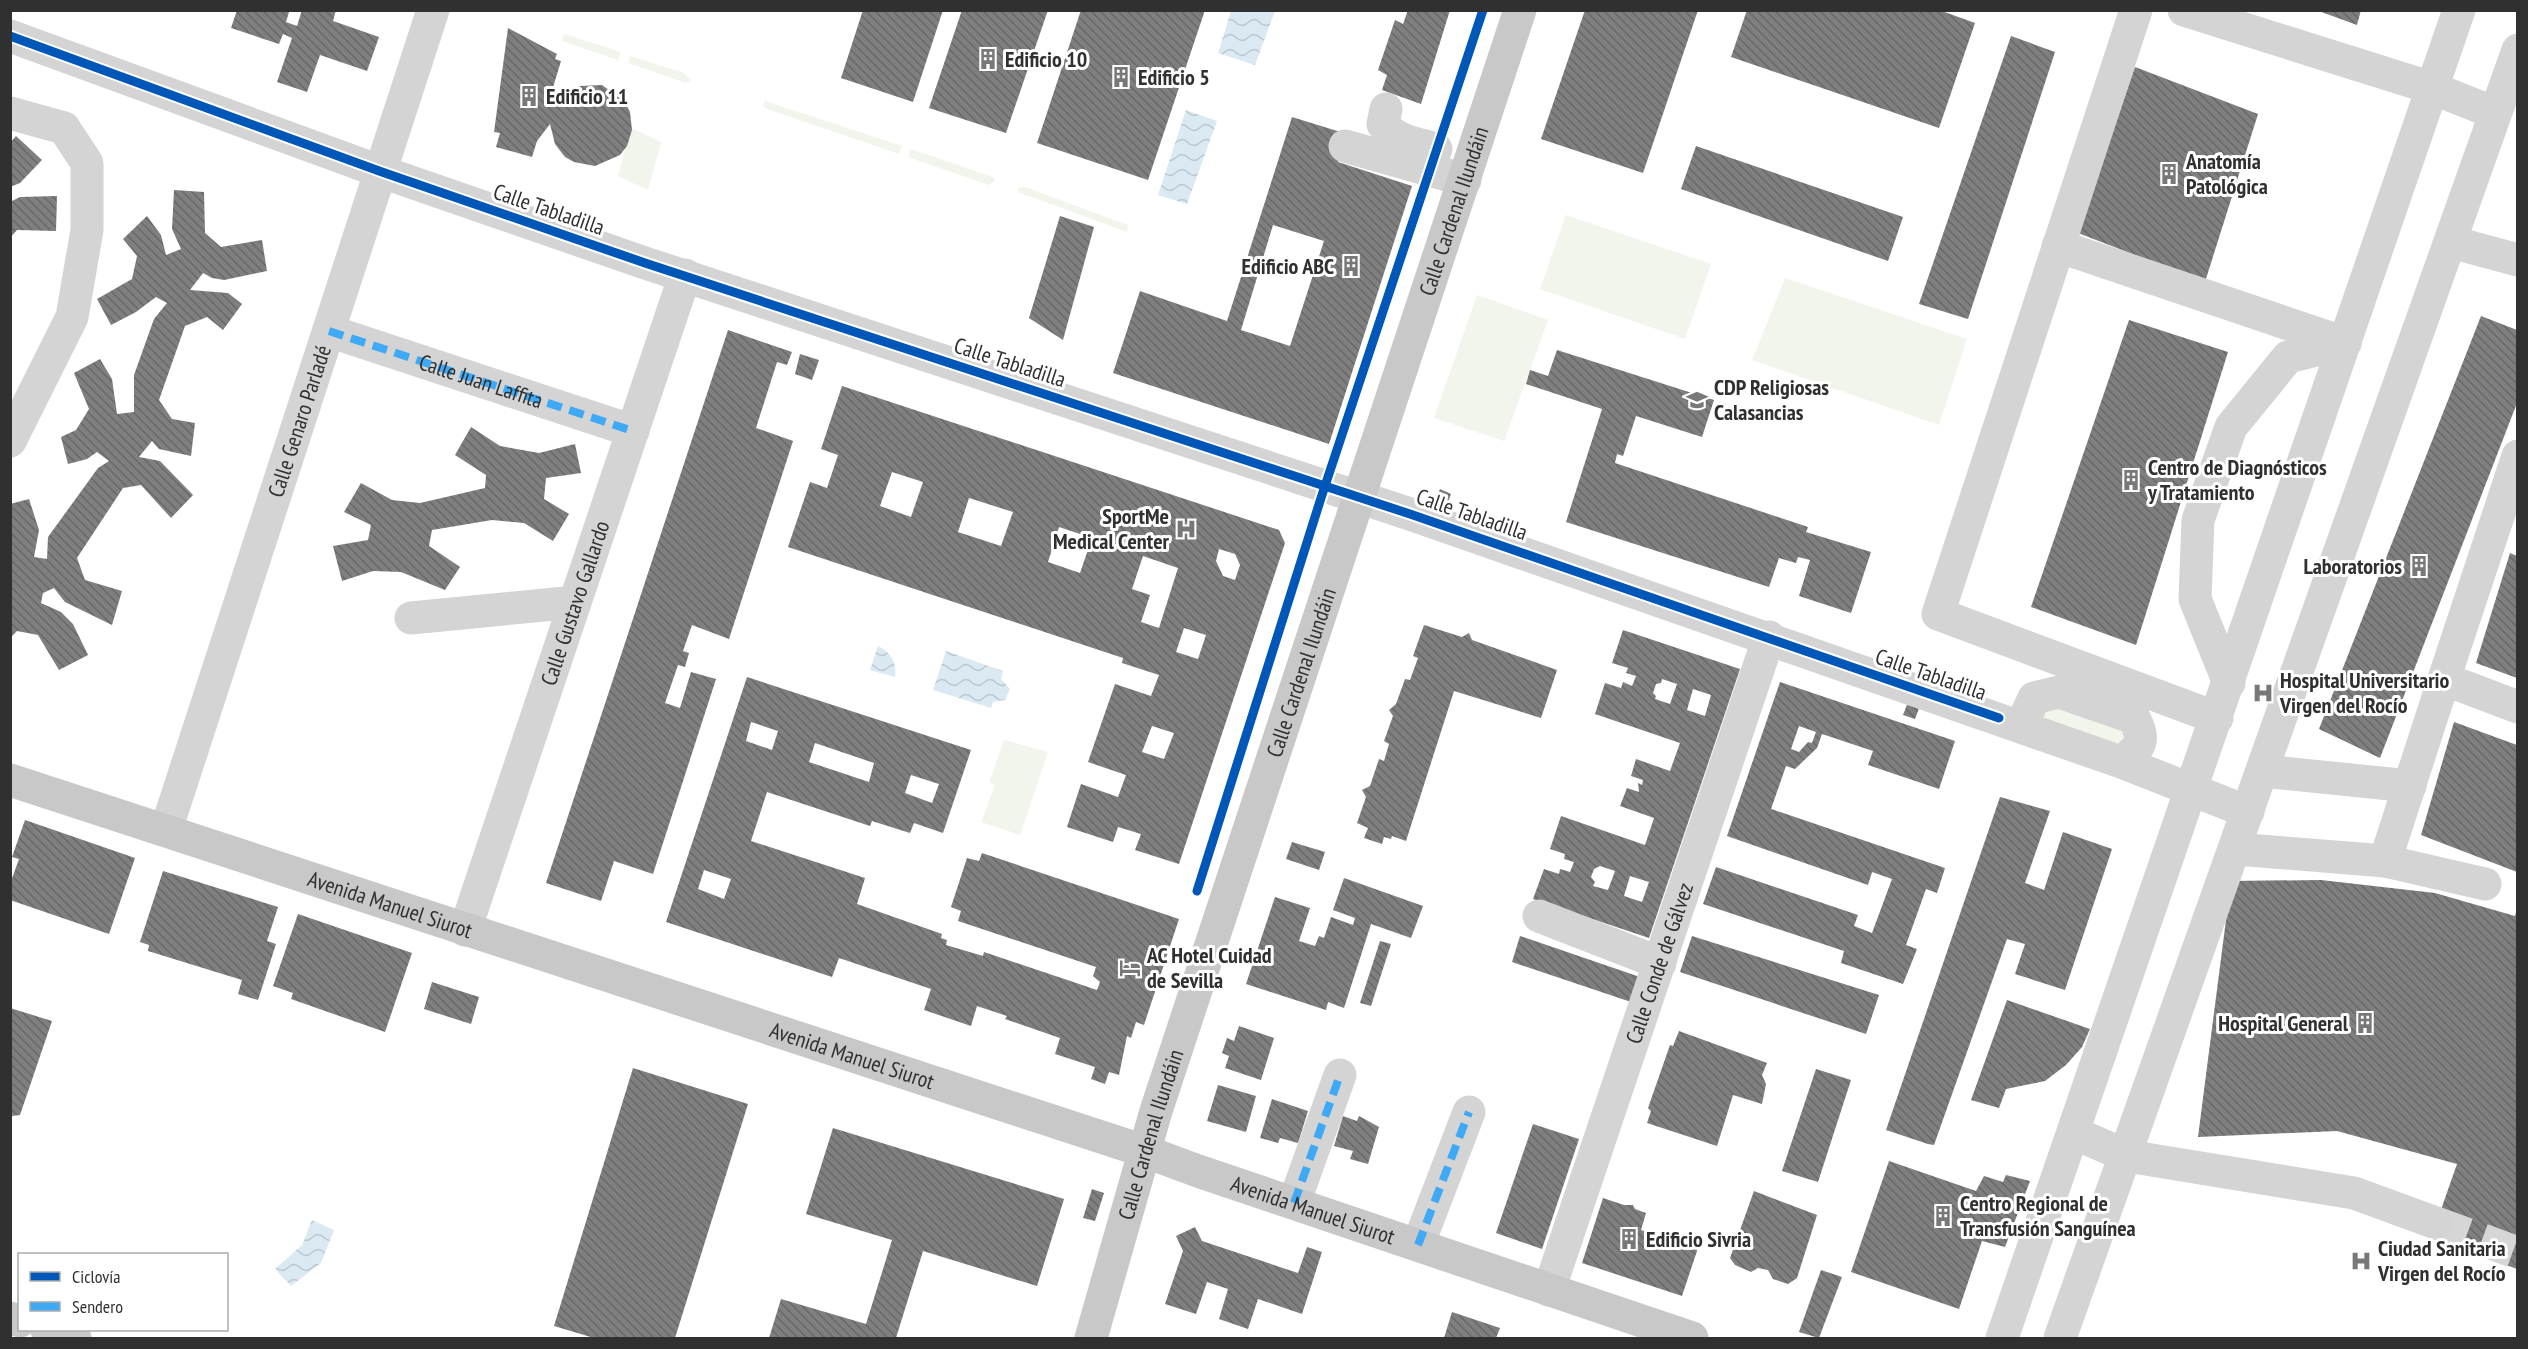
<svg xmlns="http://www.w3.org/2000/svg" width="2528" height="1349" viewBox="0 0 2528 1349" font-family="'PT Sans Narrow',sans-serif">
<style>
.grass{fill:#f1f5ec}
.water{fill:url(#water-waves)}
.building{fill:url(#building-back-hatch);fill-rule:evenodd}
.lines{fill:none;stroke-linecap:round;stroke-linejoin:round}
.minor-tunnel{stroke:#d6d6d6;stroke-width:33;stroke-dasharray:33 16;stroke-linecap:butt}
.minor{stroke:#d4d4d4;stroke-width:33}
.major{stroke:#c8c8c8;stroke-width:33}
.quiet{stroke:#3fa9f5;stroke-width:8;stroke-dasharray:15 8;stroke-linecap:butt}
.cycleway-casing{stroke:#fff;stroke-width:13}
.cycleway{stroke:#0057b8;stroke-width:9}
.labels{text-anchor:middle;stroke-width:6;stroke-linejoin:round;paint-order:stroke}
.poi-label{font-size:22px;font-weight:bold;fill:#303030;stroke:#fff;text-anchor:start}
.street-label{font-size:22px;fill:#303030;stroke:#fff}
</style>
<defs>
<pattern id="water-waves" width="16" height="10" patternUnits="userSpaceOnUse" patternTransform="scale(1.5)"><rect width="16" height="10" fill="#dae9f2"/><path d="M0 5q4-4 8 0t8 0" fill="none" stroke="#bbc8d0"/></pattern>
<pattern id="building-back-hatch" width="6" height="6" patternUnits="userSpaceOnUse" patternTransform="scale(1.5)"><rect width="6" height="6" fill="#7f7f7f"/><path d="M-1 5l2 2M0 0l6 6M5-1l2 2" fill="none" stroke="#686868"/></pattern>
</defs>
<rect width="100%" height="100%" fill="#fff"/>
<g class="grass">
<path d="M564 34 621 52 618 60 562 41Z"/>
<path d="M630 56 684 73 691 80 686 83 628 63Z"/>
<path d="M765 101 902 146 899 154 767 109 763 106Z"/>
<path d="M631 128 661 142 648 190 618 176Z"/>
<path d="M911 149 993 177 995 180 989 185 908 157Z"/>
<path d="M1025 187 1128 225 1127 232 1018 192V188Z"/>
<path d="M1566 215 1711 264 1685 339 1540 289Z"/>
<path d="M1785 278 1967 339 1939 425 1752 360Z"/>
<path d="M1477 295 1548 320 1504 441 1434 418Z"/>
<path d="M2044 705 2124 723 2126 748 2041 724Z"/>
<path d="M1004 740 1048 752 1020 835 981 822 995 785 989 782Z"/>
</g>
<g class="water">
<path d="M1231 11H1275L1255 65 1218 53Z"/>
<path d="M1186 110 1217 121 1187 204 1158 195Z"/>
<path d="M878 646C891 652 897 663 895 677L870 670Z"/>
<path d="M946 651 1003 671 1001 679 1010 689 1005 700 993 702 991 708 933 690Z"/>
<path d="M312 1220 334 1230 321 1263 291 1286 275 1269 302 1245Z"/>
</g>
<g class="building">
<path d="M237 10H286L289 12 286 22 297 26 302 10H336L333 21 379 37 367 71 320 55 307 92 277 82 292 38 283 34 279 44 231 28Z"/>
<path d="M863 10H943L913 102 841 78Z"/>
<path d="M962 10H1048L1006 133 929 108Z"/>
<path d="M1081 10H1205L1148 180 1037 143Z"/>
<path d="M1408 10H1450L1421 104 1382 90 1387 75 1378 70 1395 20 1403 24Z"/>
<path d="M1585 10H1698L1643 173 1541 139Z"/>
<path d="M1747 10H1939L1975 23 1939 128 1731 57Z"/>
<path d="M2316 10H2361L2357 25Z"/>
<path d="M508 28 557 54 555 59 561 61 551 94 561 97 580 86 602 85 625 102 630 112 632 130 627 146 620 155 595 166 574 162 565 157 555 144 550 124 537 141 532 157 496 147 500 133 494 132Z"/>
<path d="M2011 36 2055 52 1968 319 1919 304Z"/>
<path d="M2135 67 2258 114 2205 282 2078 233Z"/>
<path d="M1292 117 1347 134 1338 162 1412 186 1329 444 1113 373 1140 291 1227 321ZM1273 225 1324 241 1290 346 1241 330Z"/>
<path d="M16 136 42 160 20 183 10 187V143Z"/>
<path d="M1696 146 1903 217 1888 261 1681 189Z"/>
<path d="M174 190 204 192 205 233 221 247 262 240 267 271 224 280 212 278 203 273 190 290 228 293 242 304 223 330 207 317 185 326 159 400 172 419 195 423 191 456 159 449 152 441 139 457 160 461 193 495 171 518 141 485 123 488 77 558 85 580 122 591 112 625 65 602 54 588 43 593 41 603 61 612 73 624 88 655 59 670 38 635 17 631 10 638V504L29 499 39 530 34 557 47 559 48 537 98 468 109 461 97 452 87 459 68 464 61 437 76 430 89 409 74 373 100 359 112 379 117 414 134 412V375L154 319 167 303 156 297 136 312 111 325 97 299 132 279 137 256 123 239 147 216 161 235 166 255 181 249 172 229Z"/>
<path d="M57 196 56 231 17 230 10 238V202L20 197Z"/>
<path d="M1060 216 1094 227 1063 340 1029 318Z"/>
<path d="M2481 316 2517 330V403L2380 758 2319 729Z"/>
<path d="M2129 320 2228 352 2136 645 2031 607Z"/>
<path d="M728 330 792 352 787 365 777 362 756 428 793 441 729 639 692 625 683 651 689 653 685 667 678 665 665 703 680 708 691 672 716 679 653 874 614 861 601 901 546 883Z"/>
<path d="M1557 350 1714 400 1702 437 1636 416 1623 456 1617 454 1615 463 1808 527 1806 532 1871 552 1851 613 1799 596 1810 560 1798 557 1796 563 1779 558 1769 587 1566 522 1602 409 1526 384 1530 370 1548 376Z"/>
<path d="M800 354 819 360 812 380 795 374Z"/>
<path d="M842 386 1279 530 1285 543 1179 864 1135 850 1141 834 1118 827 1113 842 1067 827 1081 784 1118 797 1126 775 1088 762 1115 684 1151 696 1159 675 1122 663 1123 658 788 547 810 482 827 488 838 455 821 449ZM892 472 923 482 911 517 880 506ZM969 498 1013 512 1001 546 958 532ZM1059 527 1092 538 1080 573 1048 562ZM1219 549 1235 554 1240 565 1235 580 1223 576 1216 561ZM1143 556 1178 568 1159 628 1141 622 1150 595 1132 589ZM1184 628 1206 635 1198 659 1176 652ZM1152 726 1174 733 1164 759 1142 752Z"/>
<path d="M471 427 500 446 539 453 575 444 581 473 546 478 544 499 569 514 553 541 524 523 492 520 432 530 429 546 460 567 445 590 401 572 373 571 342 581 333 546 368 540 371 525 344 512 361 483 392 500 420 503 485 488 486 475 455 455Z"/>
<path d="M1440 489 1451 494 1448 502 1436 498Z"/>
<path d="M2510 553 2517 556V678L2476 663Z"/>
<path d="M1424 625 1462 637 1469 633 1472 640 1557 670 1541 718 1454 691 1406 841 1392 836 1391 839 1384 837 1382 844 1364 838 1368 828 1357 823 1366 797 1362 790 1370 786 1379 759 1384 761 1389 744 1384 741 1393 716 1389 710 1396 704 1405 679 1410 680 1418 658 1413 656Z"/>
<path d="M1623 630 1740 669 1649 938 1533 899 1544 869 1559 874 1560 869 1570 872 1574 862 1564 859 1565 854 1550 849 1561 816 1645 845 1654 818 1620 806 1627 788 1639 792 1638 783 1642 785 1643 780 1631 776 1636 759 1670 771 1680 743 1595 714 1605 683 1621 688 1623 682 1632 686 1636 676 1626 673 1628 668 1612 663ZM1662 679 1677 684 1670 704 1655 699 1656 696 1653 693 1656 684 1661 683ZM1693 689 1711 695 1705 716 1687 710ZM1600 866 1615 871 1608 890 1593 886 1595 882 1591 877 1594 869ZM1630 876 1649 882 1642 902 1624 896Z"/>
<path d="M747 677 971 750 943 833 914 823 910 833 872 821 870 826 767 792 751 841 865 878 857 904 942 934 941 938 947 940 946 945 983 956 984 952 1097 990 1100 982 1093 976 1096 967 958 921 961 911 951 907 967 858 979 861 982 853 1179 919 1144 1025 1136 1022 1131 1038 1127 1036 1119 1075 1109 1072 1105 1084 1091 1079 1095 1067 1055 1054 1060 1038 1005 1019 1007 1016 977 1006 971 1026 924 1010 931 989 839 958 832 977 666 922ZM751 722 778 731 772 750 746 741ZM815 743 874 763 869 782 809 762ZM911 775 939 784 932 803 905 793ZM704 870 731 879 724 899 698 889Z"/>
<path d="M1780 682 1955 741 1939 789 1868 765 1873 751 1822 734 1817 748 1795 769 1786 766 1771 809 1945 868 1937 893 1926 889 1906 945 1917 949 1903 984 1841 963 1844 951 1703 904 1716 867 1858 915 1854 926 1872 933 1892 879 1872 872 1868 885 1727 836ZM1799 726 1816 732 1812 743 1808 742 1799 752 1791 749Z"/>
<path d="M1908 702 1920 706 1915 719 1903 715Z"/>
<path d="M2454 722 2517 745V872L2421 835Z"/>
<path d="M2000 797 2050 811 2025 883 2044 890 2063 832 2112 849 2065 990 2015 974 2025 944 2007 939 1934 1145 1928 1144 1886 1130Z"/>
<path d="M25 820 135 858 109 934 10 900V884L19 859 12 857Z"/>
<path d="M1292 842 1325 852 1319 870 1286 859Z"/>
<path d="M163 871 278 907 267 941 276 944 258 1000 238 994 242 980 148 951 149 945 140 942Z"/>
<path d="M1344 878 1423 906 1411 938 1371 924 1344 1008 1328 1002 1326 1010 1246 984 1275 897 1310 908 1299 941 1315 946 1319 936 1324 938 1331 917 1353 925 1355 918 1333 910Z"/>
<path d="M2321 880 2435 893 2515 916 2517 909V1269L2431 1238 2457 1164 2337 1131 2198 1137 2231 881Z"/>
<path d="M298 914 412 953 385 1032 291 999 293 993 273 986Z"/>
<path d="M1520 936 1640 977 1631 1002 1512 962Z"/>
<path d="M1692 936 1879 995 1866 1034 1680 972Z"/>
<path d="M1380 941 1391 944 1371 1006 1360 1003Z"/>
<path d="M432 982 479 997 471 1024 424 1009Z"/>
<path d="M2007 1000 2090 1029 2082 1047 2066 1065 2045 1081 2006 1089 1999 1108 1971 1100Z"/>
<path d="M10 1008 52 1021 20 1115 12 1116Z"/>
<path d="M1239 1026 1274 1038 1261 1080 1225 1068 1229 1056 1222 1053 1227 1038 1234 1041Z"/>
<path d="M1679 1031 1767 1063 1762 1075 1766 1084 1762 1104 1733 1095 1717 1146 1647 1123 1651 1111 1648 1108 1670 1045 1673 1046Z"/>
<path d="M633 1068 748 1104 675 1338H594L554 1326Z"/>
<path d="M1816 1069 1851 1080 1818 1182 1782 1171Z"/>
<path d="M1218 1085 1256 1096 1246 1132 1207 1121Z"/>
<path d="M1272 1099 1308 1111 1298 1143 1280 1138 1278 1143 1260 1138Z"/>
<path d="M1343 1116 1357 1121 1359 1116 1379 1127 1368 1164 1350 1159 1353 1151 1334 1146Z"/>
<path d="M1533 1124 1579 1139 1542 1249 1496 1233Z"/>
<path d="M833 1128 1064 1199 1037 1286 923 1251 896 1338H769L781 1299 866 1324 892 1240 806 1214Z"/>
<path d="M1889 1161 1976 1191 1984 1176 2003 1182 2006 1175 2030 1181 2005 1247 1982 1241 1959 1309 1851 1272Z"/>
<path d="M1092 1189 1104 1193 1095 1221 1083 1218Z"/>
<path d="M1754 1191 1817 1215 1797 1278 1788 1284 1773 1279 1768 1270 1758 1268 1751 1272 1735 1265 1730 1258Z"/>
<path d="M1603 1198 1624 1205H1633L1635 1209 1646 1213 1641 1230 1698 1248 1682 1296 1582 1263Z"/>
<path d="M1195 1227 1202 1241 1298 1273 1307 1247 1322 1252 1302 1314 1258 1299 1248 1329 1219 1319 1228 1289 1207 1282 1196 1314 1165 1304 1183 1251 1176 1236Z"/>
<path d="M1821 1270 1842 1277 1819 1338 1799 1332Z"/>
<path d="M1452 1312 1500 1328 1496 1338H1444Z"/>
</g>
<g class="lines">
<path class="minor-tunnel" d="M2436 1223 2518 1253"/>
<g class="minor">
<path d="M2136 10 1938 614 2217 718"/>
<path d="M2184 10 2432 88 2495 113"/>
<path d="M10 36 382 172 648 264 1410 514 2026 729"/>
<path d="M1386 109 1383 124C1395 141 1416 143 1436 149"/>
<path d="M10 113 64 128 87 163V230L72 317 10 441"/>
<path d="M1345 146 1465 180"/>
<path d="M2451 242 2518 260"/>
<path d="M2058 246 2345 343"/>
<path id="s1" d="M329 331 633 431"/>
<path d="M2518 456 2444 679 2518 707"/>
<path d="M411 618 575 602"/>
<path d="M2229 683 2195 599 2198 520 2231 427 2288 357 2345 343"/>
<path d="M2121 762C2141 747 2146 742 2134 718L2059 692 2034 698 2027 713 2026 729 2121 762 2248 812"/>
<path d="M2263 771 2410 786"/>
<path id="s2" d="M166 830 433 10"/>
<path d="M2236 849 2385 861 2444 679"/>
<path d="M2385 861 2485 884"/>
<path d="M1539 916 1660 963"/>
<path id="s3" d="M465 930 685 275"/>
<path d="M2074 1133 2127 1156 2354 1193 2436 1223"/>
<path d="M1294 1203 1340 1075"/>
<path d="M1418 1245 1469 1112"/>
<path id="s4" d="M1549 1290 1769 637"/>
<path d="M2002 1338 2459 10"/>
<path d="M2060 1338 2518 50"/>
</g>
<g class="major">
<path id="s5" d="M10 780 1144 1151 1198 1171 1692 1338"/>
<path d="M10 1318 20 1321"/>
<path d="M47 1330 75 1338"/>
<path id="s6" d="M1091 1338 1156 1111 1520 10"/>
</g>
<g class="quiet">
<path d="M329 331 633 431"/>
<path d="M1294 1203 1340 1075"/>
<path d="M1418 1245 1469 1112"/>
</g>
<defs>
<g id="cycleway">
<path d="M10 36 382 172 648 264 1410 514 1999 718"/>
<path d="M1197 891 1321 498 1483 10"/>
</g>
</defs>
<use href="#cycleway" class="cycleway-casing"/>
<use href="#cycleway" class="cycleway"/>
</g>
<defs>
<symbol id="building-bare" viewBox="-9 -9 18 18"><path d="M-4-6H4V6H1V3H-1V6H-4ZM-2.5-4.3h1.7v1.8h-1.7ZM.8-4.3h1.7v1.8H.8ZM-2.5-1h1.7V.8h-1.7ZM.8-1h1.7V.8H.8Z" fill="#787878" stroke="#fff" stroke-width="2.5" paint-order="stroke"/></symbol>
<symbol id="school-bare" viewBox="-9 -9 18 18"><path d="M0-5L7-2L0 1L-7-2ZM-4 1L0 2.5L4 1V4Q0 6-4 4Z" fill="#787878" stroke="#fff" stroke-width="2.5" paint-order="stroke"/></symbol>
<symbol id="hospital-bare" viewBox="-9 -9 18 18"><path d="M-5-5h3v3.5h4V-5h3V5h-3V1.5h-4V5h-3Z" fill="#787878" stroke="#fff" stroke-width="2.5" paint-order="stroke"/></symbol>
<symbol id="hotel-bare" viewBox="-9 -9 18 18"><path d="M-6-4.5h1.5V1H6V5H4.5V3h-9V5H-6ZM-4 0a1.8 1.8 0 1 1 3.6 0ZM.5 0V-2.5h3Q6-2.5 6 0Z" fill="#787878" stroke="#fff" stroke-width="2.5" paint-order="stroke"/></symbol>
</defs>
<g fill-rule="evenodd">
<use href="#building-bare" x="973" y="44" width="30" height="30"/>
<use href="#building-bare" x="1106" y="62" width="30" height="30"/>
<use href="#building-bare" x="514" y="81" width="30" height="30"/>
<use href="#building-bare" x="2154" y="159" width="30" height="30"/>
<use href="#building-bare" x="1336" y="251" width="30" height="30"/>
<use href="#school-bare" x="1682" y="385" width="30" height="30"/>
<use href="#building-bare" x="2116" y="465" width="30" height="30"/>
<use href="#hospital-bare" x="1171" y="514" width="30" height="30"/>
<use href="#building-bare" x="2404" y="551" width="30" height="30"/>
<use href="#hospital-bare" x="2248" y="678" width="30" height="30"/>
<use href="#hotel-bare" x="1115" y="953" width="30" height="30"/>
<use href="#building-bare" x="2350" y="1008" width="30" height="30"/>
<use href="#building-bare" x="1928" y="1201" width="30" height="30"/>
<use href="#building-bare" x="1614" y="1224" width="30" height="30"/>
<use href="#hospital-bare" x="2346" y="1246" width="30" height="30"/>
</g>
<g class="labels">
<g class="poi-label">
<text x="1005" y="67">Edificio 10</text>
<text x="1138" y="85">Edificio 5</text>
<text x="546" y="104">Edificio 11</text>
<text x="2186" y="169">Anatomía<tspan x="2186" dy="25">Patológica</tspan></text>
<text x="1334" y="274" text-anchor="end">Edificio ABC</text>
<text x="1714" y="395">CDP Religiosas<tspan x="1714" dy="25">Calasancias</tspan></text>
<text x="2148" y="475">Centro de Diagnósticos<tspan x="2148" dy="25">y Tratamiento</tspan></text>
<text x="1169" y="524" text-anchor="end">SportMe<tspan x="1169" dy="25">Medical Center</tspan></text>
<text x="2402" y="574" text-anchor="end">Laboratorios</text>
<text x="2280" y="688">Hospital Universitario<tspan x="2280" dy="25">Virgen del Rocío</tspan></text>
<text x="1147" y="963">AC Hotel Cuidad<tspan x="1147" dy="25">de Sevilla</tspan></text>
<text x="2348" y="1031" text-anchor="end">Hospital General</text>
<text x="1960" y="1211">Centro Regional de<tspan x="1960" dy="25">Transfusión Sanguínea</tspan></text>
<text x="1646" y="1247">Edificio Sivria</text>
<text x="2378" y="1256">Ciudad Sanitaria<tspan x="2378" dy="25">Virgen del Rocío</tspan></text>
</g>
<g class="street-label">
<text transform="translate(549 209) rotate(19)" y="8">Calle Tabladilla</text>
<text dy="8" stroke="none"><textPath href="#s6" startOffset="1184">Calle Cardenal Ilundáin</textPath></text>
<text transform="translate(1010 362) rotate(18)" y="8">Calle Tabladilla</text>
<text dy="8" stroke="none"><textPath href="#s1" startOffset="160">Calle Juan Laffita</textPath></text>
<text dy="8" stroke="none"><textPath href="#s2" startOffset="430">Calle Genaro Parladé</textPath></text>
<text transform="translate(1472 514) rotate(19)" y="8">Calle Tabladilla</text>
<text dy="8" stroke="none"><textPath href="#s3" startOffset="345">Calle Gustavo Gallardo</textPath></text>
<text dy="8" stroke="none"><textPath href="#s6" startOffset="698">Calle Cardenal Ilundáin</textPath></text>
<text transform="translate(1931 674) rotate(19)" y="8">Calle Tabladilla</text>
<text dy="8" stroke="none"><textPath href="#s5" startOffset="400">Avenida Manuel Siurot</textPath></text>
<text dy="8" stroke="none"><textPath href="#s4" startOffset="345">Calle Conde de Gálvez</textPath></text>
<text dy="8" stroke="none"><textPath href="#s5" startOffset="886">Avenida Manuel Siurot</textPath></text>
<text dy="8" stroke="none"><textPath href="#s6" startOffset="212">Calle Cardenal Ilundáin</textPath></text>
<text dy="8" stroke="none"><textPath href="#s5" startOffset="1372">Avenida Manuel Siurot</textPath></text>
</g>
</g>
<rect width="2528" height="1349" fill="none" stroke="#303030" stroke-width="24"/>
<rect x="18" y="1253" width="210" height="78" fill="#ffffff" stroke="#acacac" stroke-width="1.5"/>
<rect x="30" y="1272" width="30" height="9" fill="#0057b8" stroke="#acacac" stroke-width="1.5"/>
<text x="72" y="1283" font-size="18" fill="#303030">Ciclovía</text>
<rect x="30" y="1302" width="30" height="9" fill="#3fa9f5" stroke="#acacac" stroke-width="1.5"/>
<text x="72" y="1313" font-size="18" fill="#303030">Sendero</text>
</svg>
